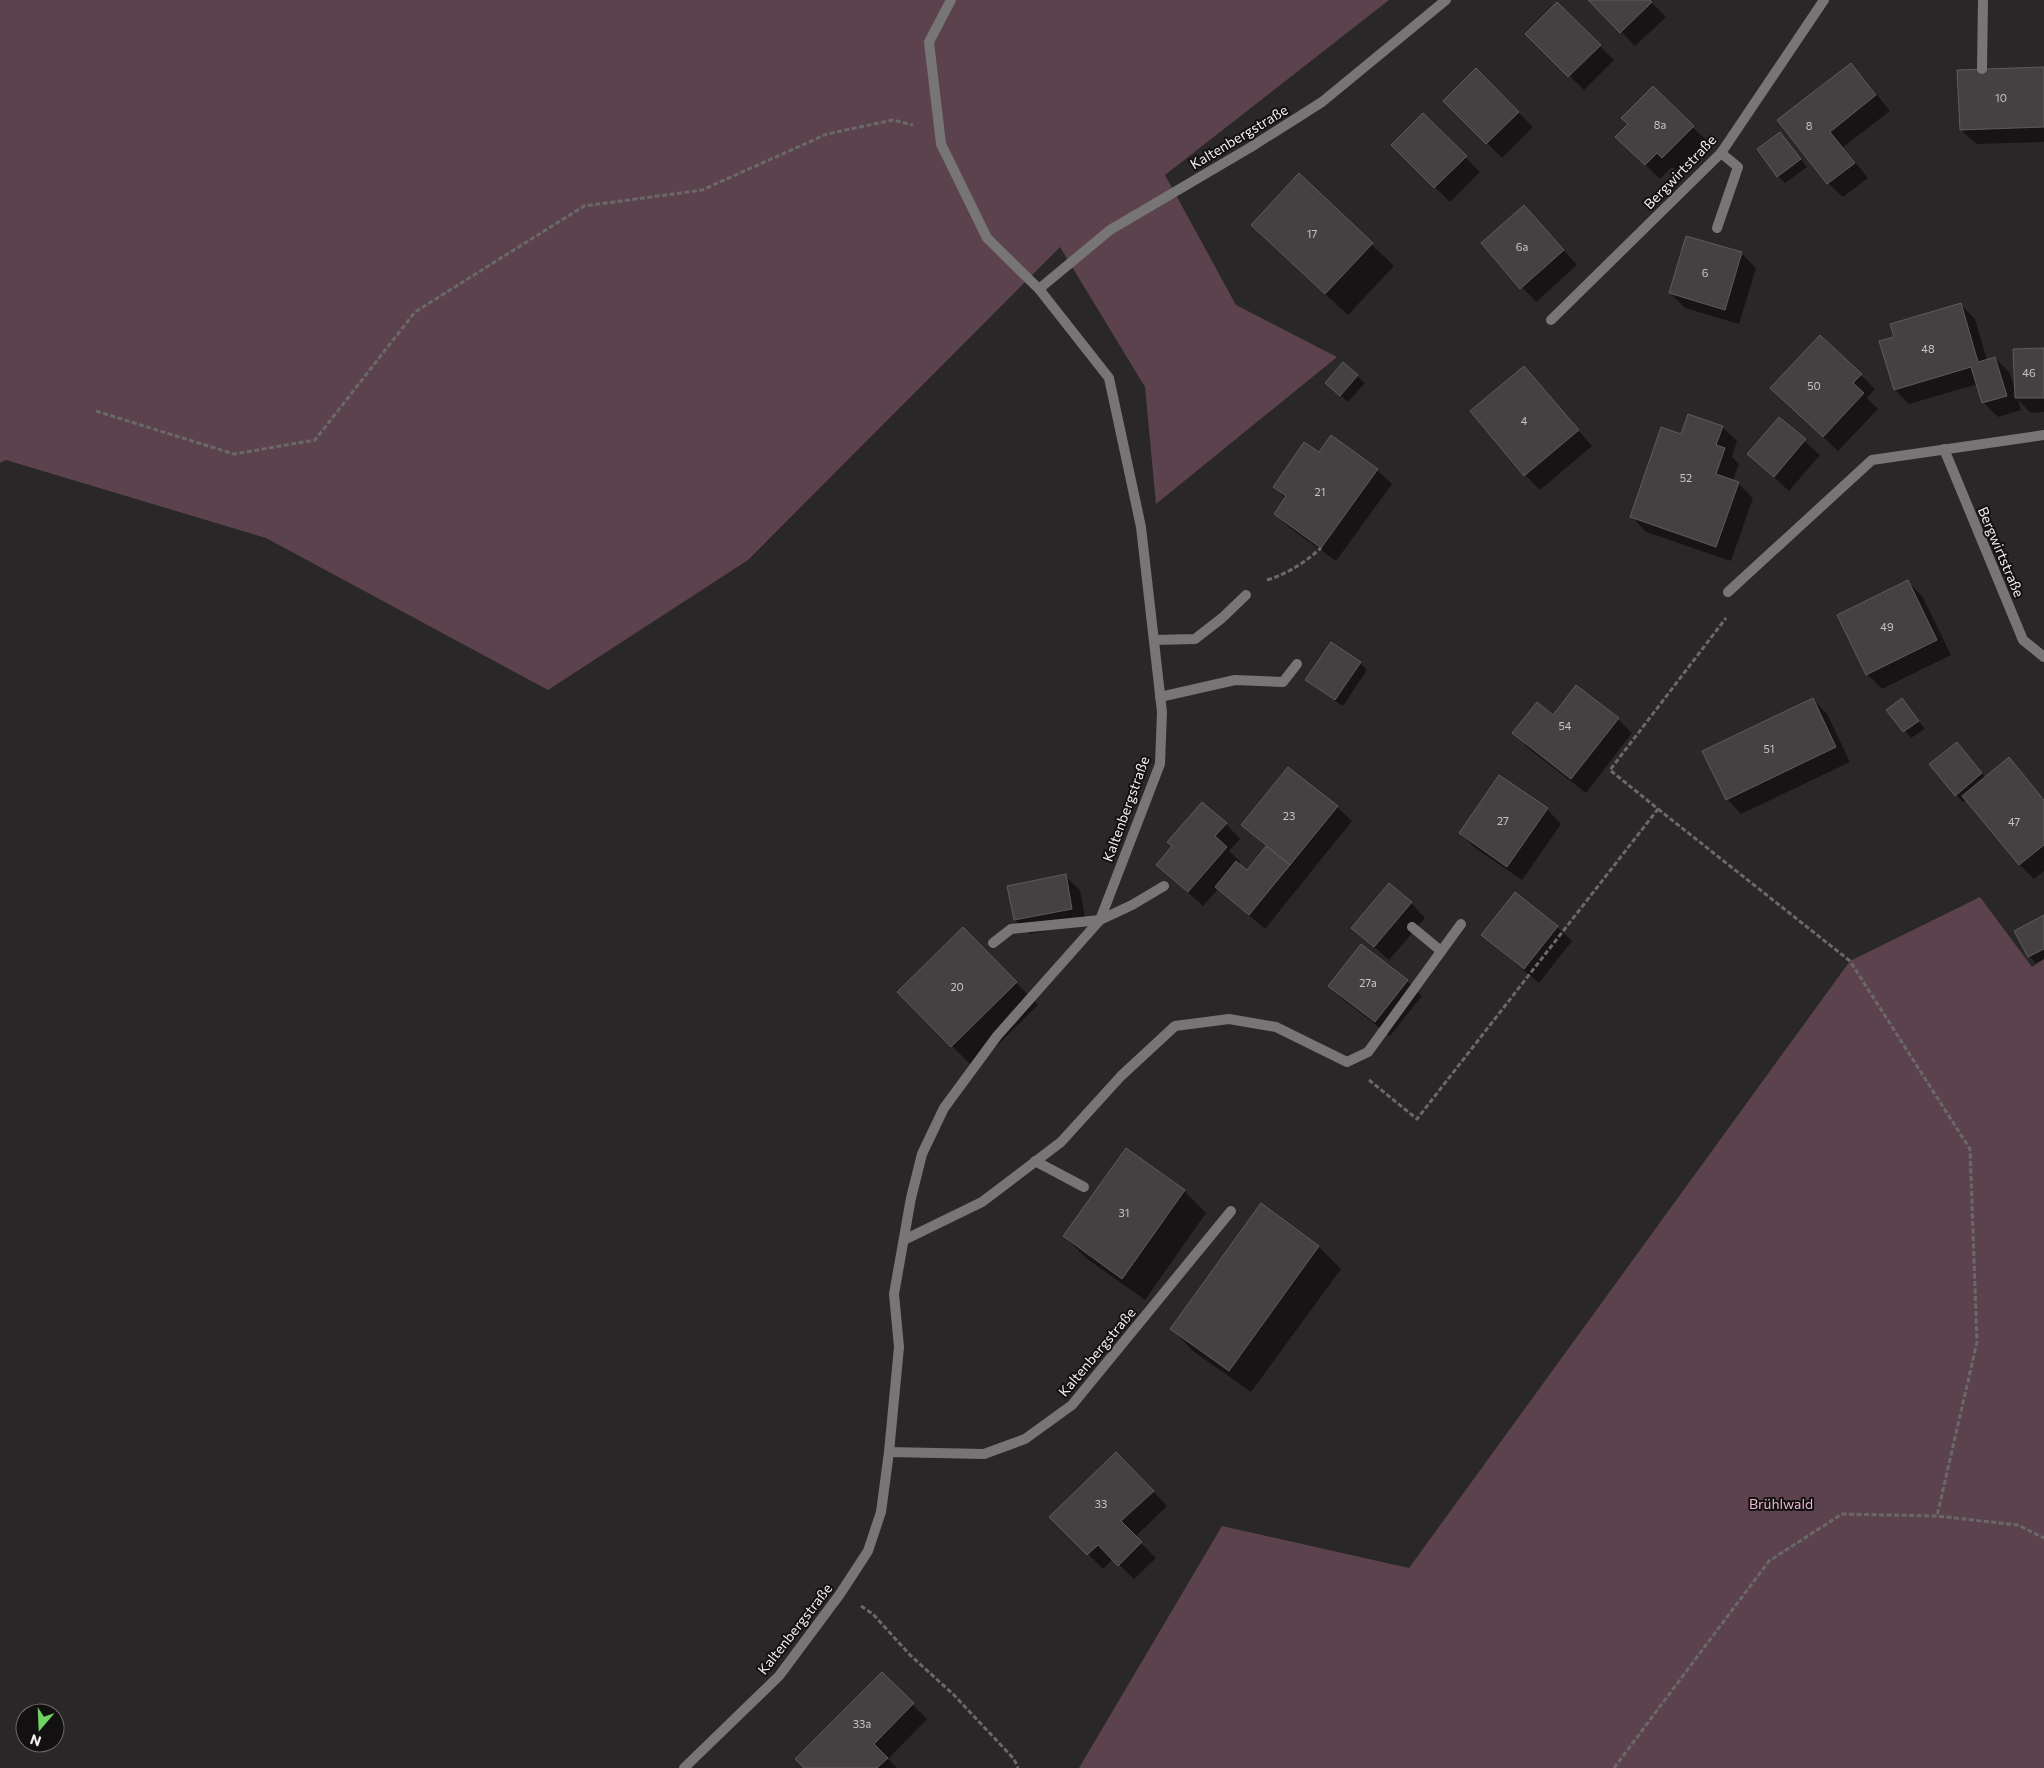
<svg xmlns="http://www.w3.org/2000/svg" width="2044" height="1768" viewBox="0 0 2044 1768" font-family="Commissioner,sans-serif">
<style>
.green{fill:#5c424d}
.shadow{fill:#0007}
.building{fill:#454143;stroke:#5f5b5d}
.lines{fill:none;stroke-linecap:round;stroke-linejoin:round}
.path{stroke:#6b6869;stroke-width:3;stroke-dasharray:5 2.5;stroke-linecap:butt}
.service{stroke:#777576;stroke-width:10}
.minor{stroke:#777576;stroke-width:10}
.labels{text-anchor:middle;stroke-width:4;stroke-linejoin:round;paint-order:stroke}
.number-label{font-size:11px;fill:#c7c4c5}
.street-label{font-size:14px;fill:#f2eff0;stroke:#121011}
.park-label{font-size:14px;fill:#efb6cf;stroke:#121011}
</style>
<rect width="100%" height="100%" fill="#2a2728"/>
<g class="green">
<path d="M0 0H1389L1165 175 1236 305 1337 357 1156 504 1145 387 1060 247 748 560 548 690 266 538 6 460 0 463Z"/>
<path d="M1980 897 2032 967 2044 959V1768H1079L1222 1526 1409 1568 1850 961Z"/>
</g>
<g class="shadow">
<path d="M1590 0H1649L1666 17 1635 46Z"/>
<path d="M1557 4 1614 60 1584 90 1527 34Z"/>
<path d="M1851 65 1865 80 1890 111 1843 147 1868 178 1843 197 1828 183 1779 121Z"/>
<path d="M2044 68V142L1976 144 1961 130Z"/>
<path d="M1476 70 1533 127 1502 158 1445 101Z"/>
<path d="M1653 88 1707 141 1677 172 1672 167 1660 179 1617 137 1629 125Z"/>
<path d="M1423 115 1480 172 1450 202 1392 145Z"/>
<path d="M1780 133 1807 167 1785 183 1778 176Z"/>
<path d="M1299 175 1394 266 1348 315 1274 247Z"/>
<path d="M1538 222 1577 265 1536 302 1482 244Z"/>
<path d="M1741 253 1756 268 1739 324 1685 308 1670 293Z"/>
<path d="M1960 304 1975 319 1987 360 1995 358 2010 373 2015 390 2044 350V412L2031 413 2018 400 2021 410 1998 417 1983 402 1978 384 1909 404 1895 390 1896 338Z"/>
<path d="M1343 364 1365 383 1348 402 1334 390Z"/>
<path d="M1524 368 1592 446 1540 490 1525 475 1472 412Z"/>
<path d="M1861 375 1875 389 1867 398 1878 409 1838 451 1771 388Z"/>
<path d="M1780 419 1820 455 1789 491 1749 454Z"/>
<path d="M1722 427 1737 441 1732 457 1739 464 1733 481 1738 483 1753 498 1731 561 1646 532 1632 517Z"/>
<path d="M1319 454 1377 470 1392 484 1336 561 1290 528 1275 514 1286 499 1274 487Z"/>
<path d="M1908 582 1922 596 1951 655 1882 689 1867 674Z"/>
<path d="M1360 663 1367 670 1343 706 1314 687 1307 680Z"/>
<path d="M1813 699 1827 714 1850 762 1741 814 1727 799Z"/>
<path d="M1902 700 1925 729 1911 738 1888 710Z"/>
<path d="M1553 717 1618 719 1632 733 1586 793 1528 748 1514 733Z"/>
<path d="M1963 750 1986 778 2009 759 2044 799V871L2034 879 2020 865 1966 799 1963 802 1956 795Z"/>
<path d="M1337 807 1352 821 1265 929 1218 889 1203 906 1158 865 1226 824 1240 839 1229 851 1241 862 1239 865 1247 872 1266 847 1243 825Z"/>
<path d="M1547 809 1561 824 1522 880 1475 848 1460 833Z"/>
<path d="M1065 876 1080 890 1086 923 1030 934 1015 920Z"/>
<path d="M1411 903 1425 918 1389 960 1353 928Z"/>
<path d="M2044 917V959L2036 963 2029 956Z"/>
<path d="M1557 927 1572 941 1539 983 1498 949 1483 935Z"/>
<path d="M963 928 1038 1005 974 1068 898 992Z"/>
<path d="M1361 945 1407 981 1422 996 1390 1036 1344 1000 1330 986Z"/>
<path d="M1127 1149 1184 1191 1206 1213 1145 1300 1086 1258 1064 1236Z"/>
<path d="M1261 1205 1319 1247 1341 1269 1251 1392 1193 1351 1172 1329Z"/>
<path d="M1131 1468 1167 1506 1135 1537 1156 1558 1134 1579 1113 1559 1103 1569 1051 1517Z"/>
<path d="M882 1674 927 1719 888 1759 897 1768H806Z"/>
</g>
<g class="building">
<path d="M1588 0H1650L1652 2 1620 33Z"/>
<path d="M1557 2 1601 45 1568 77 1525 34Z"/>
<path d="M1851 63 1876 95 1830 132 1855 163 1827 184 1777 120Z"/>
<path d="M2044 67V127L1960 130 1957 70Z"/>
<path d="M1476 68 1519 112 1486 144 1443 101Z"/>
<path d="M1653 86 1694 126 1662 158 1657 153 1645 165 1615 137 1628 124 1621 118Z"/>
<path d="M1423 113 1467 156 1434 188 1391 145Z"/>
<path d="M1780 132 1801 159 1777 177 1757 149Z"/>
<path d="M1299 173 1373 243 1325 294 1251 225Z"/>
<path d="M1524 205 1564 250 1520 289 1481 243Z"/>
<path d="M1686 236 1742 252 1725 310 1669 293Z"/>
<path d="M1961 303 1978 362 1995 357 2007 396 1982 403 1971 367 1894 390 1879 341 1894 337 1890 324Z"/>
<path d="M1820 335 1862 374 1853 383 1864 393 1823 437 1770 388Z"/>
<path d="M2044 348V398H2015L2013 349Z"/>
<path d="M1343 362 1358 375 1340 396 1325 383Z"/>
<path d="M1524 366 1579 430 1524 476 1470 411Z"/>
<path d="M1688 414 1723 426 1716 445 1725 448 1716 474 1739 482 1716 547 1630 517 1661 427 1681 434Z"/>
<path d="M1779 417 1806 439 1774 477 1747 454Z"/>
<path d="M1331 435 1378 469 1321 548 1274 514 1286 496 1273 487 1304 442 1319 452Z"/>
<path d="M1908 580 1937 640 1866 675 1837 615Z"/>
<path d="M1331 642 1361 662 1335 700 1305 680Z"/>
<path d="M1576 685 1619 718 1571 779 1512 733 1537 702 1553 715Z"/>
<path d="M1813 698 1836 747 1726 800 1702 751Z"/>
<path d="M1902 698 1919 721 1903 732 1886 710Z"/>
<path d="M1957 742 1982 773 1955 796 1929 764Z"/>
<path d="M2009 757 2044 800V845L2019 865 1962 796Z"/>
<path d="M1288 767 1338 806 1290 865 1241 825Z"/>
<path d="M1499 775 1548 808 1507 867 1459 833Z"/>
<path d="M1202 802 1227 823 1215 836 1227 847 1188 892 1156 865 1172 846 1167 842Z"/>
<path d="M1266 846 1290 865 1249 915 1215 887 1236 861 1247 870Z"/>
<path d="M1066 874 1072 909 1014 920 1007 886Z"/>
<path d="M1389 883 1412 902 1374 947 1351 928Z"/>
<path d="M1515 892 1558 926 1524 969 1481 935Z"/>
<path d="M2044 915V949L2028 957 2014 931Z"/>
<path d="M963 927 1017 982 951 1047 897 992Z"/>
<path d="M1361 944 1408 980 1375 1022 1328 986Z"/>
<path d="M1126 1148 1185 1190 1122 1279 1063 1236Z"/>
<path d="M1261 1203 1319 1246 1229 1371 1170 1329Z"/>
<path d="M1116 1452 1154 1491 1121 1521 1142 1542 1118 1566 1098 1545 1087 1555 1049 1517Z"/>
<path d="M882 1672 914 1703 874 1744 888 1758 877 1768H804L795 1759Z"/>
</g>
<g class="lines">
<g class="path">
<path d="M96 411 234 454 315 440 415 312 584 206 702 190 827 134 893 120 913 125"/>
<path d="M1267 580C1289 573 1304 563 1321 548"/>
<path d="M1658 809 1850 961 1970 1149 1977 1342 1937 1516"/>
<path d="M1369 1080 1417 1119 1658 809 1610 770 1726 618"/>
<path d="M861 1606 873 1614 910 1655 953 1694 1014 1759 1018 1768"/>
<path d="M1614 1768 1769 1561 1842 1514 1937 1516 2018 1525 2044 1538"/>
</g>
<g class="service">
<path d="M1982 69 1983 0"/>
<path d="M1717 228 1738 167 1721 153"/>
<path d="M1154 640 1195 639 1222 618 1246 595"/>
<path d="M1160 697 1235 680 1283 682 1297 664"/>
<path d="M1412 927 1441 951"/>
<path d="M993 943 1011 929 1100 920 1132 905 1164 886"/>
<path d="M1035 1161 1084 1187"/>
</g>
<g class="minor">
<path d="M1039 289 1110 230 1251 147 1322 102 1446 0"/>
<path d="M1551 320 1721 153 1824 0"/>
<path d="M1944 449 2023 640 2044 657"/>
<path d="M1728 592 1872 460 2044 435"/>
<path d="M904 1240 982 1202 1061 1142 1121 1076 1175 1026 1229 1019 1276 1027 1347 1062 1368 1052 1461 924"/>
<path d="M889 1452 984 1454 1025 1439 1072 1405 1231 1211"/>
<path d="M684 1768 779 1676 840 1594 868 1551 881 1512 889 1452 899 1347 894 1294 911 1198 922 1154 944 1108 997 1036 1100 920 1160 764 1162 712 1141 527 1109 378 1039 289 987 238 941 144 929 42 951 0"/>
</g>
</g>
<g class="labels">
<g class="number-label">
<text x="2001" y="102">10</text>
<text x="1660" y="129">8a</text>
<text x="1809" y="130">8</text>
<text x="1312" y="238">17</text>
<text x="1522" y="251">6a</text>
<text x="1705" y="277">6</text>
<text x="1928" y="353">48</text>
<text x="2029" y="377">46</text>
<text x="1814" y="390">50</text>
<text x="1524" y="425">4</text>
<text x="1686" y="482">52</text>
<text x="1320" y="496">21</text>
<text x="1887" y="631">49</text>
<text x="1565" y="730">54</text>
<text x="1769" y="753">51</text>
<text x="1289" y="820">23</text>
<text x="1503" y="825">27</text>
<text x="2014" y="826">47</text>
<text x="1368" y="987">27a</text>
<text x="957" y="991">20</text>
<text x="1124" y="1217">31</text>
<text x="1101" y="1508">33</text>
<text x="862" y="1728">33a</text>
</g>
<g class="street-label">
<text transform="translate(1239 137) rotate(-31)" y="5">Kaltenbergstraße</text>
<text transform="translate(1680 172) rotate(-46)" y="5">Bergwirtstraße</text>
<text transform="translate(2001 552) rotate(67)" y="5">Bergwirtstraße</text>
<text transform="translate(1126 809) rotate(-70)" y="5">Kaltenbergstraße</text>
<text transform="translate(1097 1352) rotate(-50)" y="5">Kaltenbergstraße</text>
<text transform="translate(795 1629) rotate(-52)" y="5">Kaltenbergstraße</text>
</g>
<g class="park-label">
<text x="1781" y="1509">Brühlwald</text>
</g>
</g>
<g transform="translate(40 1728) rotate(199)"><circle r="24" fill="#121011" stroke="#6c696a"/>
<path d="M0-4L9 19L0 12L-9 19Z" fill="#6fd35f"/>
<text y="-8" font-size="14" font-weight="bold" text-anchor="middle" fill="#f2eff0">N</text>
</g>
</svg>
